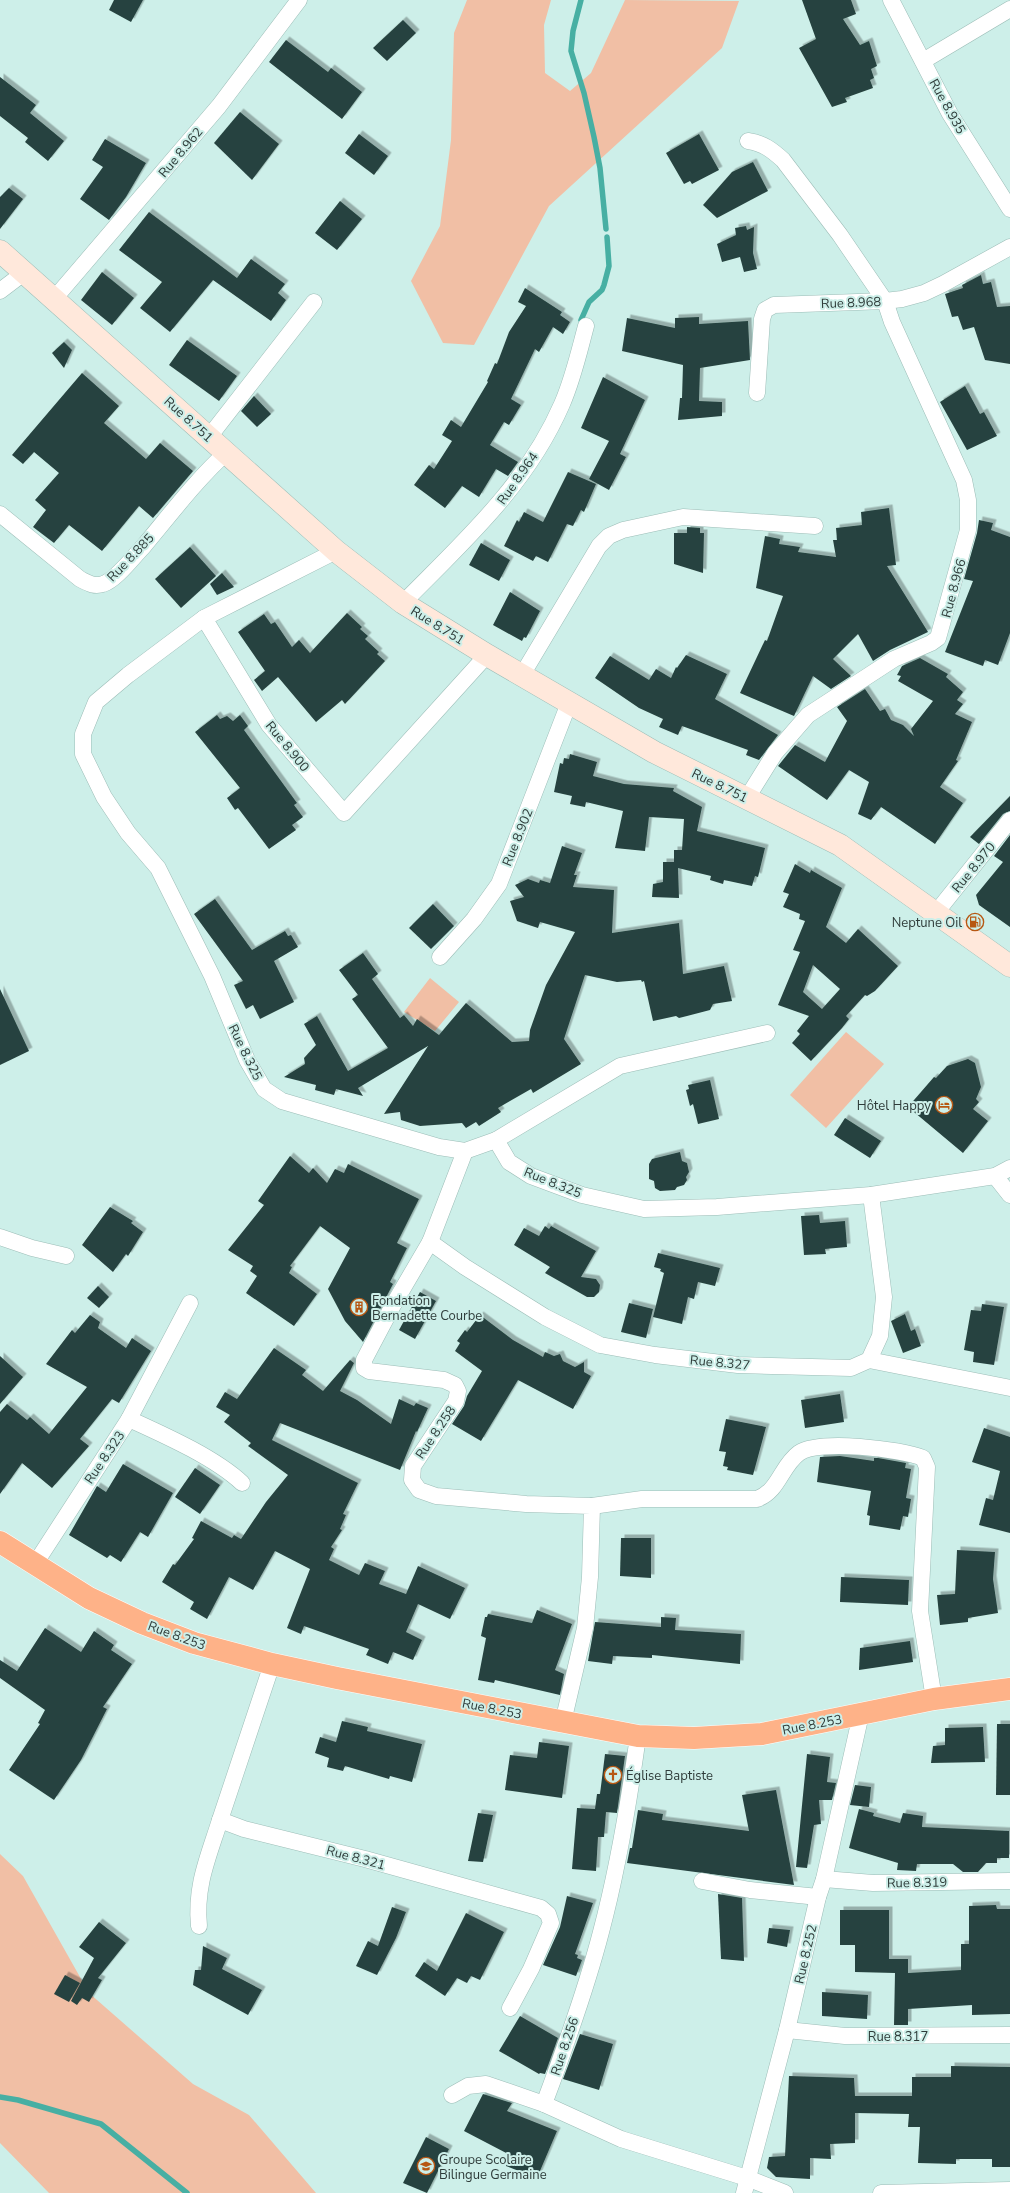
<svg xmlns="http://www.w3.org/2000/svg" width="1010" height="2193" viewBox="0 0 1010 2193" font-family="'Nunito Sans',sans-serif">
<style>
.green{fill:#f1bfa5}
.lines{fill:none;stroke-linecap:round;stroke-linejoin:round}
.stream{stroke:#47afa3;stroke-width:5.5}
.building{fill:#26433f;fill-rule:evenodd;filter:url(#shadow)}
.street-casing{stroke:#9cbdb7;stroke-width:17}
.secondary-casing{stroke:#9cbdb7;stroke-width:23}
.highway-casing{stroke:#fff;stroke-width:23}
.street{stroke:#fff;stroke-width:16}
.secondary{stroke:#ffe8db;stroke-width:22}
.highway{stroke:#feb288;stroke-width:22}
.labels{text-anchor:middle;stroke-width:4;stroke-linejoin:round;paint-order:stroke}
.street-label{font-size:13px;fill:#2f3c3a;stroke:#cdefe9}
.poi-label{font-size:13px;fill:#2f3c3a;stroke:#cdefe9;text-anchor:start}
</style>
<defs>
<filter id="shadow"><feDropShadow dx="3.5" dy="-3.5" stdDeviation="0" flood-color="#0004"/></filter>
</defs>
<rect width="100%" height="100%" fill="#cdefe9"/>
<g class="green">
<path d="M467 0H551L544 25 545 73 570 91 591 73 625 0 739 1 722 48 549 206 474 345 443 343 411 281 440 226 451 140 454 33Z"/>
<path d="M430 978 459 1002 435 1031 404 1012Z"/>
<path d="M846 1032 884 1064 826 1128 790 1095Z"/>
<path d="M0 1854 23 1876 89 1993 193 2084 249 2115 316 2193H49L0 2143Z"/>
</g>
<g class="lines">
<g class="stream">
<path d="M581 0 573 31 571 51 584 93 594 137 600 168 606 229"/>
<path d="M581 320 589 302 602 290 604 285 609 266 607 237"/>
<path d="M0 2097 18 2100 101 2124 187 2193"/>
</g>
</g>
<g class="building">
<path d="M114 0H143L131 22 109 10Z"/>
<path d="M802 0H851L856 14 843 19 860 45 869 41 877 66 871 69 874 78 870 80 873 88 845 98 847 102 832 107 799 48 816 39Z"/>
<path d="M403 20 416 33 387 61 373 48Z"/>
<path d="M286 40 328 72 331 68 362 92 342 119 269 62Z"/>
<path d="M0 77 36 105 30 113 64 141 48 161 25 142 28 138 0 116Z"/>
<path d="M240 112 279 144 252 180 214 143Z"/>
<path d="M359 134 388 156 374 175 345 153Z"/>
<path d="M699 134 719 170 692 184 690 181 684 184 666 153Z"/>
<path d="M105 139 146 163 126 197 109 220 80 199 103 167 92 160Z"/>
<path d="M753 162 768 191 717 218 703 205 732 172Z"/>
<path d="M9 188 23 199 0 229V197Z"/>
<path d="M340 201 362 219 337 250 315 233Z"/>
<path d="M149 212 237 278 251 259 285 284 278 293 286 300 271 321 213 280 170 332 140 308 162 282 119 250Z"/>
<path d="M746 226 747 230 754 227 753 253 757 269 744 272 740 257 722 262 717 244 736 235 735 228Z"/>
<path d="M102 272 134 298 112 325 81 300Z"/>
<path d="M981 275 983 284 991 282 997 307 1010 306V364L985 360 974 327 963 330 958 316 952 317 945 294 963 288 962 285Z"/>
<path d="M525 288 562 312 560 315 570 322 563 334 553 327 539 352 535 349 511 399 521 405 509 425 504 422 490 445 518 462 508 476 496 469 479 497 462 486 445 508 414 485 429 465 434 469 452 441 442 435 451 420 461 427 488 382 487 381 495 363 497 364 509 332 526 306 518 302Z"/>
<path d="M699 317V324L748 321 750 360 700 368 699 401 722 402V416L678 420 680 398H682L683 365 622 351 627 318 675 328V318Z"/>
<path d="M187 340 237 376 219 401 169 365Z"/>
<path d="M64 342 72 350 64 368 52 353Z"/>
<path d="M82 373 119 406 104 423 146 459 160 443 193 471 153 518 139 506 102 551 69 525 54 543 33 527 46 510 35 500 59 473 34 452 23 464 12 455Z"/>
<path d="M603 377 645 400 620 454 626 457 609 490 589 479 609 441 581 428Z"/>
<path d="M965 386 980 414 984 412 997 436 967 450 940 402Z"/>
<path d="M254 396 271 414 257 427 241 411Z"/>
<path d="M568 472 596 484 584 512 581 510 573 526 567 524 548 562 536 556 533 561 504 546 517 520 519 522 524 512 543 522Z"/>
<path d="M889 508 896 565 887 566 928 632 890 650 873 661 858 634 833 659 851 676 831 689 813 676 794 716 740 693 765 640 767 641 783 596 756 588 765 536 780 539 779 544 800 547 798 552 836 557 833 540H837L836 528 862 525 861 512Z"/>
<path d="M979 520 993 523 991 530 1010 537V633L998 665 985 660 983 666 945 652 973 581 964 579 977 533Z"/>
<path d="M687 527 700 528V533H704L703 573 674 564V533H687Z"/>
<path d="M481 543 510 560 499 581 469 565Z"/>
<path d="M190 547 216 576 181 608 155 579Z"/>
<path d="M222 573 234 587 217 595 210 584Z"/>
<path d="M510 592 540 611 526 638 524 637 522 641 493 625Z"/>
<path d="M347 613 362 627 360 629 368 636 365 639 379 652 377 654 385 661 345 704 342 700 316 722 278 677 262 691 254 680 265 671 238 632 264 614 271 624 275 622 292 647 299 640 310 653Z"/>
<path d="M686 655 727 674 715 699 778 735 759 760 746 755 748 750 682 726 678 735 659 727 663 719 639 708 595 678 610 656 649 680 656 669 671 678 676 667 677 668Z"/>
<path d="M920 658 948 674 946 677 963 692 957 700 963 704 955 714 972 722 956 760 958 761 940 787 963 803 935 844 881 807 871 820 858 814 869 782 849 770 827 800 778 766 795 745 825 762 847 721 837 707 865 689 880 711 885 709 891 720 903 725 914 736 911 729 933 701 898 681 901 676 897 675 902 666Z"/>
<path d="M217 715 220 719 227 716 233 721 240 715 248 726 244 730 297 803 294 805 303 817 292 825 296 830 269 849 238 808 235 810 227 798 240 788 195 732Z"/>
<path d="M570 754 597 762 593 776 624 784 674 788 673 791 702 807 697 831 765 848 758 877 755 876 752 886 724 880 723 884 710 880 711 876 678 868 679 898 652 897 653 884 663 882V862H674V850H682L684 819 649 817 645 851 615 848 623 811 586 802 585 807 570 804 572 796 554 792 560 763 563 764 564 758 569 759Z"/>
<path d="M1010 796V811L1003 814 979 844 970 837Z"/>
<path d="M1010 835V927L979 905 976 895 1003 862 994 856Z"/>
<path d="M562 846 582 853 574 875H577L573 887 614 890 612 933 679 923 683 974 724 966 732 1001 713 1004 710 1010 687 1016 679 1018 676 1016 653 1021 644 981 642 982 641 980 617 982 585 975 564 1039 581 1064 533 1093 531 1089 498 1108 501 1112 479 1126 476 1122 466 1128 462 1123 420 1126 401 1120 400 1112 384 1114 428 1046 358 1088 363 1096 336 1089 334 1095 315 1090 316 1085 284 1077 305 1064 304 1058 316 1045 304 1024 317 1016 348 1071 388 1048 352 999 358 995 339 970 363 953 378 974 372 979 400 1018 404 1015 413 1026 417 1019 439 1035 466 1003 512 1042 529 1041 530 1030 546 985 575 932 540 922 538 928 517 921 510 901 524 897 515 885 528 879 539 883 540 880 550 883Z"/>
<path d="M795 864 810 873 811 870 842 888 826 927 846 943 858 929 898 966 875 991 867 996 865 995 846 1016 849 1019 842 1028 811 1061 792 1043 800 1034 797 1031 809 1016 778 1005 800 952 793 950 805 921 799 919 800 914 783 907 789 894 783 892ZM813 965 840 989 822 1009 803 992Z"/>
<path d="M215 899 252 950 285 931 288 936 291 935 298 947 274 961 294 1002 260 1019 253 1005 246 1009 234 985 243 981 194 914Z"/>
<path d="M433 904 454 926 431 949 409 928Z"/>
<path d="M0 989 29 1051 0 1065Z"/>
<path d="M968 1059 975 1063 981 1087 976 1099 979 1102 973 1109 988 1121 963 1153 908 1107 934 1077 936 1078 947 1066Z"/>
<path d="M710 1080 719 1119 698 1124 693 1104 690 1106 686 1090 689 1089 688 1085Z"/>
<path d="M845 1118 881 1141 870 1158 834 1135Z"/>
<path d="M680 1152 682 1161 687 1163 689 1172 686 1177 687 1180 684 1185 677 1187 675 1190 660 1191 655 1188 654 1181 649 1179V1164L652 1159Z"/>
<path d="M290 1156 309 1173 313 1168 327 1183 335 1169 344 1173 348 1164 419 1199 397 1243 407 1248 390 1282 393 1284 363 1342 345 1321 328 1289 350 1248 320 1226 290 1266 292 1267 289 1273 317 1294 294 1326 246 1293 257 1276 250 1271 253 1266 228 1250 264 1205 258 1201Z"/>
<path d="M110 1207 133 1221 131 1223 143 1232 128 1256 126 1254 113 1272 82 1245Z"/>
<path d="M819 1215 820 1223 845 1221 847 1247 825 1249 826 1254 804 1255 801 1216Z"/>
<path d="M545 1226 549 1229 551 1226 596 1251 581 1277 596 1279 600 1285 599 1292 594 1297H587L545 1273 550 1267 514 1245 524 1228 539 1236Z"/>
<path d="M658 1253 720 1268 715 1286 698 1282 694 1299 688 1297 682 1324 653 1317 664 1273 660 1271 661 1269 654 1267Z"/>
<path d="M98 1286 109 1297 99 1308 87 1298Z"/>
<path d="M420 1292 436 1301 415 1339 399 1330Z"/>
<path d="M629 1303 653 1309 646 1338 621 1332Z"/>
<path d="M982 1304 1004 1307 994 1365 973 1362 974 1352 964 1350 971 1310 981 1311Z"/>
<path d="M905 1314 911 1331 915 1329 921 1346 903 1353 891 1321Z"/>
<path d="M90 1315 100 1322 98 1328 126 1348 132 1338 151 1351 119 1403 112 1399 80 1439 89 1446 52 1488 22 1463 0 1494V1412L7 1404 27 1420 30 1417 49 1434 87 1387 46 1364 72 1330 75 1333Z"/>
<path d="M480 1315 513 1340 543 1357 545 1352 554 1356 560 1354 563 1361 575 1367 584 1362V1372L591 1376 573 1409 518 1380 481 1441 452 1424 464 1406 467 1396 482 1371 455 1351 460 1343 457 1341 465 1330 467 1332Z"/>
<path d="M274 1348 306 1370 302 1375 323 1391 350 1360 354 1363 340 1391 357 1400 391 1424 399 1399 414 1406 416 1403 428 1408 417 1432 416 1431 400 1470 280 1423 272 1440 358 1483 343 1514 346 1515 340 1529 342 1530 331 1547 334 1549 329 1560 359 1575 365 1563 385 1571 379 1584 406 1594 418 1566 465 1588 450 1619 418 1604 406 1632 422 1640 413 1660 393 1652 388 1664 366 1655 369 1649 304 1626 301 1634 287 1628 310 1569 275 1551 253 1590 229 1577 207 1619 190 1609 194 1602 162 1582 173 1564 175 1565 194 1539 192 1538 201 1521 232 1538 234 1535 241 1539 266 1502 288 1475 248 1446 251 1443 224 1422 230 1415 216 1407 225 1392 237 1399Z"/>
<path d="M0 1356 23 1377 0 1404Z"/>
<path d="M840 1394 844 1422 805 1428 801 1400Z"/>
<path d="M726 1419 766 1427 753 1475 727 1470 728 1467 723 1466 726 1452 719 1451Z"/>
<path d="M984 1428 1010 1437V1533L979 1525 986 1498 993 1500 1000 1471 972 1462Z"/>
<path d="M840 1456 874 1461V1458H878L906 1463 905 1468 911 1469 906 1498 911 1499 908 1517 903 1516 900 1530 869 1525 870 1516 867 1515 871 1491 817 1482 820 1457Z"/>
<path d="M123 1464 173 1493 148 1537 140 1532 121 1562 110 1555 107 1558 69 1535 97 1486 106 1492Z"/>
<path d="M195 1468 220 1485 200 1514 175 1497Z"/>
<path d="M621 1538H651V1578L620 1576Z"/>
<path d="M957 1550 995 1552 993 1579 998 1613 968 1618V1622L940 1625 937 1595 955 1594Z"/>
<path d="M841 1577 909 1580 908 1605 840 1602Z"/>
<path d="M537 1610 572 1624 555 1670 564 1674 560 1695 495 1680 494 1683 478 1680 486 1638 481 1636 485 1617H487L488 1614 532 1623Z"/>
<path d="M661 1617 676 1618 675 1630 741 1634 740 1664 652 1655V1658L613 1656 612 1664 588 1661 595 1622 661 1627Z"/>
<path d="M45 1628 81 1652 94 1631 114 1645 111 1650 132 1664 103 1707 107 1709 81 1760 54 1800 9 1770 40 1724 38 1723 45 1710 0 1678V1660L17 1671Z"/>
<path d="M910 1641 913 1662 859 1670 860 1648Z"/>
<path d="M342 1721 368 1727 367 1731 422 1744 412 1782 390 1776 389 1779 345 1766 343 1771 327 1767 329 1758 315 1753 320 1737 336 1742Z"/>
<path d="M997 1724H1010V1795H996Z"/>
<path d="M983 1727 985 1762 931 1763 933 1746 945 1745V1728Z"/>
<path d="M539 1742 569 1746 562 1798 505 1790 510 1755 537 1758Z"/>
<path d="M605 1754 625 1756 617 1813 606 1812 604 1837H598L596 1871 572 1869 577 1808 595 1809 597 1794H600Z"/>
<path d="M807 1754 830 1757 827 1782 836 1783 832 1800H819L821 1824 814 1825 807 1868 796 1867Z"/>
<path d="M855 1785 871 1787 869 1807 850 1805Z"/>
<path d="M776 1790 794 1885 627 1863 630 1848H632L638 1810 663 1814 662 1820 749 1831 742 1795Z"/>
<path d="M859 1809 874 1813 873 1816 900 1823 903 1813 923 1816 922 1827 1009 1831V1858H997V1863H986L978 1872H963L953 1864H917L916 1871 897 1870 898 1863 849 1848Z"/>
<path d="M478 1813 493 1815 483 1862 468 1861Z"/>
<path d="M718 1894 742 1898 744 1961 721 1959Z"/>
<path d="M567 1896 593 1903 575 1954 578 1955 577 1958 582 1960 576 1976 543 1965 560 1927Z"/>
<path d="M996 1905 997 1909H1010V2014L972 2015V2005L908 2009V2025H894L895 1973 855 1972V1945H840V1910H889V1959H908V1973L961 1970V1944H969V1906Z"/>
<path d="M392 1907 406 1912 396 1938 377 1975 356 1966 368 1941 378 1946Z"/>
<path d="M466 1913 504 1932 480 1980 471 1976 467 1983 457 1978 445 1996 415 1976 424 1962 437 1971Z"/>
<path d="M99 1922 126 1943 98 1978 102 1980 89 2002 82 1998 77 2005 71 2001 94 1958 79 1947Z"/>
<path d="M769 1928 790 1930 787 1947 767 1943Z"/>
<path d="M203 1946 227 1958 222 1969 262 1990 248 2015 193 1985 195 1970H201Z"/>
<path d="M65 1975 80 1983 69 2002 54 1994Z"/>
<path d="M822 1992 868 1995 867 2019 822 2016Z"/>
<path d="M520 2016 558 2038 545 2074 540 2073 539 2074 499 2051Z"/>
<path d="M580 2034 613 2044 599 2090 563 2079Z"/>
<path d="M951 2066 1010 2067V2167H992V2159H956V2164L918 2163 920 2127H908L909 2114 855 2113V2143L830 2144 831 2159 810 2158V2179L776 2177 767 2168 769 2157 785 2156 789 2076 854 2078 855 2096H912V2077H951Z"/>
<path d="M483 2094 512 2103 507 2111 557 2131 537 2178 506 2166 510 2155 464 2131Z"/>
<path d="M426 2137 449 2149 427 2193 403 2183Z"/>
</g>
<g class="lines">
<defs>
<g id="street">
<path d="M891 0 950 114 1010 209"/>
<path d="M923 61 1010 9"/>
<path d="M0 291 25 272"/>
<path d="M54 299 219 106 299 0"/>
<path d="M757 393 762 319 765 310 774 305 885 301 902 299 924 293 943 284 1010 247"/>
<path d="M209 437 314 302"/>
<path d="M0 514 80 579C88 583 94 587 103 584 116 580 133 557 143 547 170 515 196 480 227 452"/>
<path d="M336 551 204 618 269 725 344 813 487 655"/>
<path d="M403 603C464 541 527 485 562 404 573 379 579 352 586 326"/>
<path d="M204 618 128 675 96 702 83 734V754L104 797 128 833 158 868 212 976 247 1060 264 1089 282 1101 439 1147 465 1151 496 1140 509 1162 531 1176 582 1195 644 1209 717 1207 871 1195 995 1176 1010 1168"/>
<path d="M522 675 599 546 609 536 623 530 683 517 815 526"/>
<path d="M747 798 775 753 808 715 894 659 931 643 938 638 968 530V500L964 480 892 322 885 301 840 235 783 160C772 150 763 143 748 141"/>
<path d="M935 914 1010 820"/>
<path d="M440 957 474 919 499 884 569 703"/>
<path d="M496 1140 620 1066 767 1033"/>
<path d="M465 1151 430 1242 392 1307 364 1360V1368L369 1371 444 1380 455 1385 458 1391 456 1401 413 1466 412 1480 419 1490 436 1496 526 1504 592 1506 590 1577 585 1628 563 1722"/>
<path d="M995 1176 1010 1195"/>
<path d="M0 1237 32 1248 66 1256"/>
<path d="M430 1242 465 1267 545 1317 600 1345 655 1355 738 1365 851 1368 869 1360 880 1336 884 1297 871 1195"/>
<path d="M869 1360 1010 1388"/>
<path d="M129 1419 190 1303"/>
<path d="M592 1506 642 1499H757C779 1491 781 1466 799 1453 819 1439 901 1449 923 1458L927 1467 920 1611 934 1699"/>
<path d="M35 1564 129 1419C164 1435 214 1457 242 1483"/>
<path d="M272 1664 220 1820 244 1829 365 1859 541 1908 548 1914 551 1923 531 1969 510 2008"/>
<path d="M638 1736C629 1802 618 1868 601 1932 586 1990 565 2048 544 2104L621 2139 747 2178 785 2193"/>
<path d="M824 1879 873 1883 1010 1881"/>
<path d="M702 1881 750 1890 818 1897"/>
<path d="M199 1926C195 1886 208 1858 220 1820"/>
<path d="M787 2030 845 2036 1010 2035"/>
<path d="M452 2095 468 2086 486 2084 544 2104"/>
<path d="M744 2193 787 2030 818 1897 824 1879 861 1714"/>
<path d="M881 2193 1010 2190"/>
</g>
<path id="secondary" d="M0 251 336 551 403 603 487 655 654 752 840 845 1010 966"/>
<path id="highway" d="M0 1542 89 1598 142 1623 194 1643 272 1664 337 1678 638 1736 694 1738 762 1734 934 1699 1010 1689"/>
</defs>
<use href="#street" class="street-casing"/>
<use href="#secondary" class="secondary-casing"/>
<use href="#highway" class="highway-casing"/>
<use href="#street" class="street"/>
<use href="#secondary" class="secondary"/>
<use href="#highway" class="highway"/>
</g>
<defs>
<symbol id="fuel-ring" viewBox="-11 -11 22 22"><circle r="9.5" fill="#cdefe9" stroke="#b75712" stroke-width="1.5"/><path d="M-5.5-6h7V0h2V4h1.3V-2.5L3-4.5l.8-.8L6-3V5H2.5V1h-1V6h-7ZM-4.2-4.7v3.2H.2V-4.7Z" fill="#b75712"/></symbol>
<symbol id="hotel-ring" viewBox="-11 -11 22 22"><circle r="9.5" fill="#cdefe9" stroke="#b75712" stroke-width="1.5"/><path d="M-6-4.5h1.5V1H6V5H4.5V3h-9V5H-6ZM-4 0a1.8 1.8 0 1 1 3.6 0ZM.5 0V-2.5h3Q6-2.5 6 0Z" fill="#b75712"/></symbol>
<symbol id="building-ring" viewBox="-11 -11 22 22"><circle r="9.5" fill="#cdefe9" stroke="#b75712" stroke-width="1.5"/><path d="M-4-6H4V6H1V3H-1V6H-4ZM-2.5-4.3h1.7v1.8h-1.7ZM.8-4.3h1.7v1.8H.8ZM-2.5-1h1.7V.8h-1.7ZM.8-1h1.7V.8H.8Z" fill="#b75712"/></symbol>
<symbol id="church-ring" viewBox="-11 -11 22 22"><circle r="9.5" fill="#cdefe9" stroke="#b75712" stroke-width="1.5"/><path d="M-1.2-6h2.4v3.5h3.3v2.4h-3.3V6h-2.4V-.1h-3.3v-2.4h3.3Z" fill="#b75712"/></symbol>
<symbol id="school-ring" viewBox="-11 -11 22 22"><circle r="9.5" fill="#cdefe9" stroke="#b75712" stroke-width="1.5"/><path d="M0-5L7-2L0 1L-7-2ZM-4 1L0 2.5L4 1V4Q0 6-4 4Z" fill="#b75712"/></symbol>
</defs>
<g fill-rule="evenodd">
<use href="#fuel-ring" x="965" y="912" width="20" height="20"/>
<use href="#hotel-ring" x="934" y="1095" width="20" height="20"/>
<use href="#building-ring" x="349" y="1297" width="20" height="20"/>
<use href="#church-ring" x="603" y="1765" width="20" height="20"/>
<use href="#school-ring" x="416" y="2156" width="20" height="20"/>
</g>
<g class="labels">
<g class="street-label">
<text transform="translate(948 106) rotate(61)" y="5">Rue 8.935</text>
<text transform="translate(180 152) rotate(-50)" y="5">Rue 8.962</text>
<text transform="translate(851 302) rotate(-2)" y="5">Rue 8.968</text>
<text transform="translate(189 419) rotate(42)" y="5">Rue 8.751</text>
<text transform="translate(517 478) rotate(-55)" y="5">Rue 8.964</text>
<text transform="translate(130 557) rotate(-46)" y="5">Rue 8.885</text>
<text transform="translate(953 588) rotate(-75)" y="5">Rue 8.966</text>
<text transform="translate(438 625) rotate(32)" y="5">Rue 8.751</text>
<text transform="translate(288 746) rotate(51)" y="5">Rue 8.900</text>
<text transform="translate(720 785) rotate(26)" y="5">Rue 8.751</text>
<text transform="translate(517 837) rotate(-68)" y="5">Rue 8.902</text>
<text transform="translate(973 867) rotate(-51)" y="5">Rue 8.970</text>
<text transform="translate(246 1052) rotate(64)" y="5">Rue 8.325</text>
<text transform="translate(553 1182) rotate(22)" y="5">Rue 8.325</text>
<text transform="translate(720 1362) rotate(5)" y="5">Rue 8.327</text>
<text transform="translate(435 1432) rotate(-56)" y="5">Rue 8.258</text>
<text transform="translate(104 1457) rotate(-56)" y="5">Rue 8.323</text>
<text transform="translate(177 1635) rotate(20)" y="5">Rue 8.253</text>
<text transform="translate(492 1708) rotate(11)" y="5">Rue 8.253</text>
<text transform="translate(812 1724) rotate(-11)" y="5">Rue 8.253</text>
<text transform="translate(356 1857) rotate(15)" y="5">Rue 8.321</text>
<text transform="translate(917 1882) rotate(-1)" y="5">Rue 8.319</text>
<text transform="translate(805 1954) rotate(-77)" y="5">Rue 8.252</text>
<text x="898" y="2041">Rue 8.317</text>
<text transform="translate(564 2046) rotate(-71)" y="5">Rue 8.256</text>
</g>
<g class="poi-label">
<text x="962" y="927" text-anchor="end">Neptune Oil</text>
<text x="931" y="1110" text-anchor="end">Hôtel Happy</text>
<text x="372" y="1305">Fondation<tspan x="372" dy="15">Bernadette Courbe</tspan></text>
<text x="626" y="1780">Église Baptiste</text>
<text x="439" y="2164">Groupe Scolaire<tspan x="439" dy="15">Bilingue Germaine</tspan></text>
</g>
</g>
</svg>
